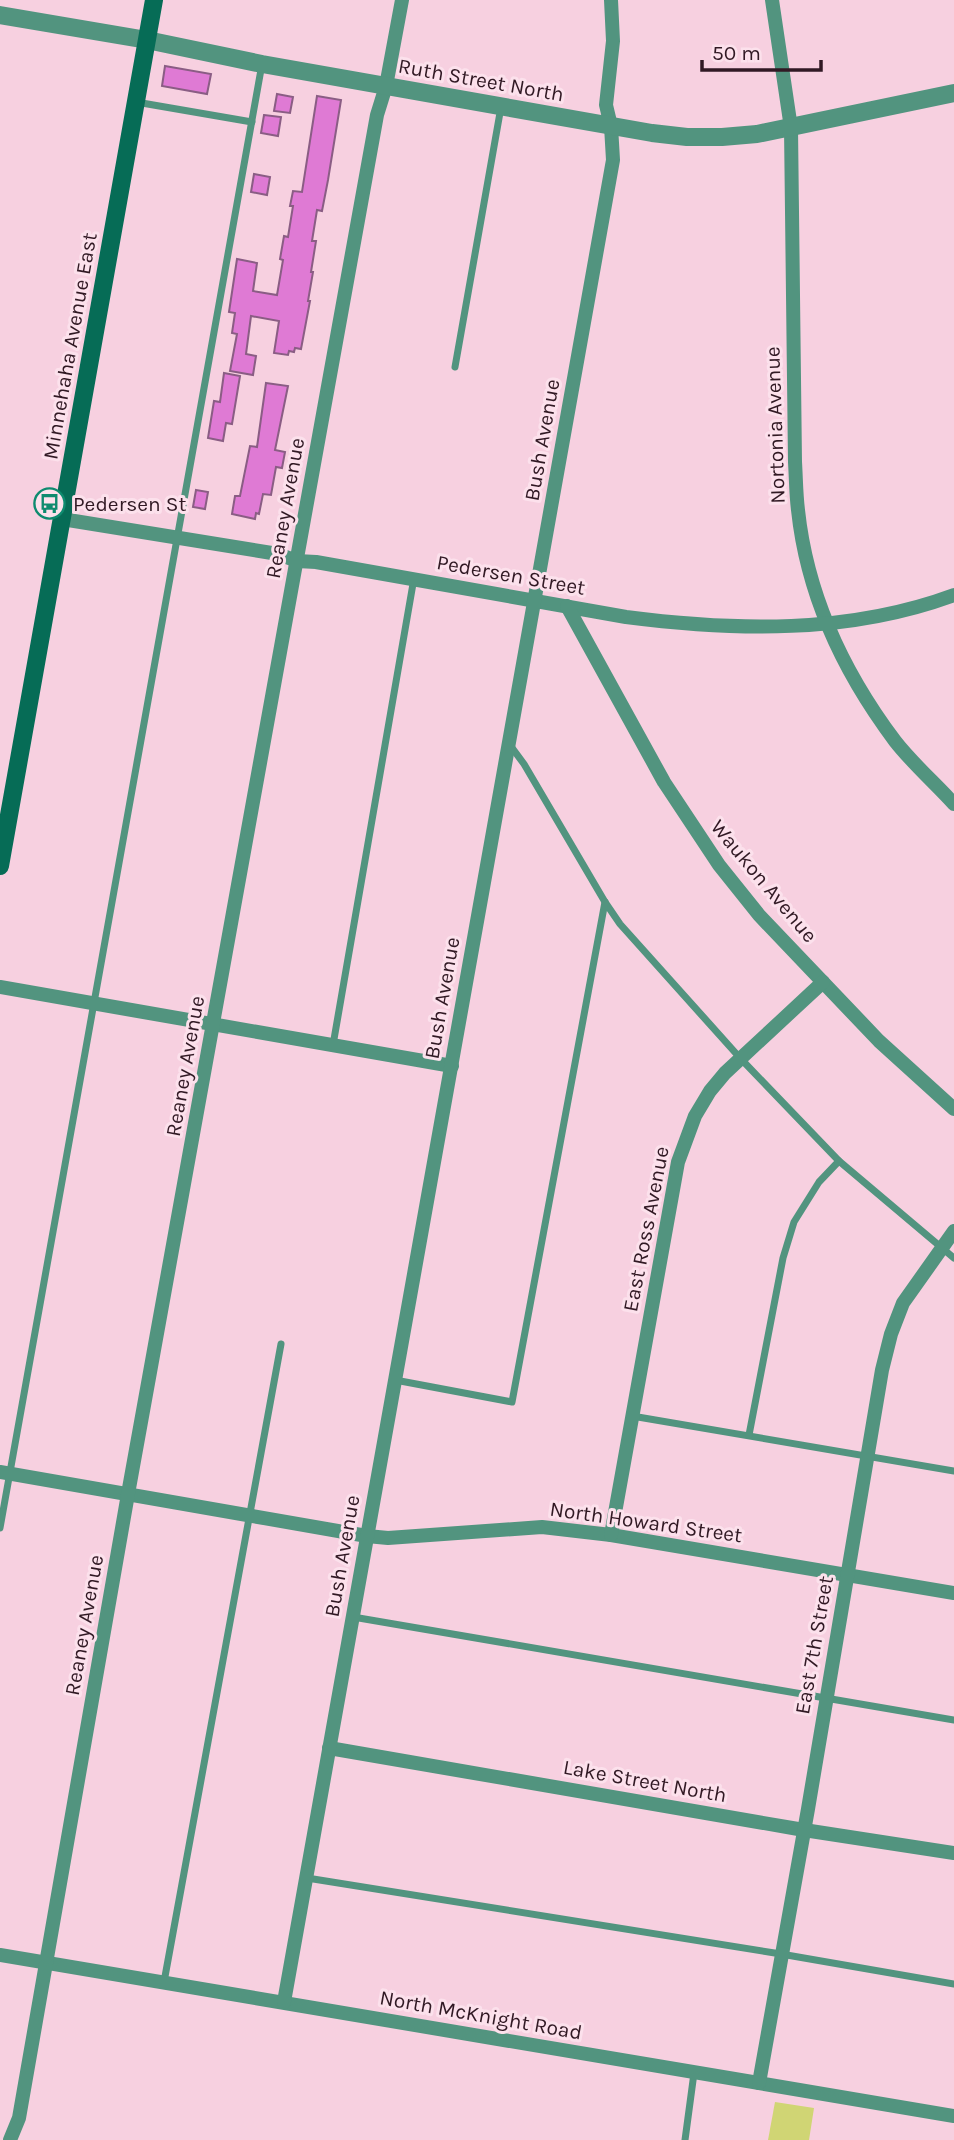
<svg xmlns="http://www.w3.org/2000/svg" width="954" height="2140" viewBox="0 0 954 2140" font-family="Karla,sans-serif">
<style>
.green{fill:#d0d574}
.building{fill:#df7ad4;stroke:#8a5d84;stroke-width:2}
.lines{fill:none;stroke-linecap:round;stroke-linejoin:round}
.service{stroke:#52947f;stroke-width:7}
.minor{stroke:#52947f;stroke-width:14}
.tertiary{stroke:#52947f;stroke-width:18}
.secondary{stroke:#066c56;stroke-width:18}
.labels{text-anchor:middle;stroke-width:6;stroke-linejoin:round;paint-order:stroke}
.street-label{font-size:21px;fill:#311924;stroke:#fce1ec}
.poi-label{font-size:21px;fill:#311924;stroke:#fce1ec;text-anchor:start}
</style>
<rect width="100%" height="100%" fill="#f7d0e0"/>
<path class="green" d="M775 2102 814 2108 809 2140H768Z"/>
<g class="building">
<path d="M165 66 211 74 207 94 162 86Z"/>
<path d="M277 94 293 97 290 113 274 111Z"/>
<path d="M317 96 341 100 328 180 322 211 317 210 312 241H316L311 272H313L308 301H310L301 349 295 348 294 352 289 351 288 355 274 353 279 321 251 316 246 354 256 356 253 375 230 371 237 334 232 333 235 313 229 312 237 259 257 263 253 291 277 295 283 260 280 259 284 236 288 237 293 206H290L293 191 302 192Z"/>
<path d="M264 115 281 117 278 136 261 133Z"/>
<path d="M254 174 270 177 267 195 251 192Z"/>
<path d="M224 373 240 376 232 424 226 423 223 441 208 438 214 401 220 402Z"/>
<path d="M266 383 288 386 275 450 285 452 282 468 276 467 271 495 263 494 259 514 256 513 255 519 232 514 235 496H240L250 446 257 447Z"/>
<path d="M196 490 208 492 205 509 193 507Z"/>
</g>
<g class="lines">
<g class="service">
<path d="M136 102 252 122"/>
<path d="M455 367 501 107"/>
<path d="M510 745 524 764 605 902 620 924 741 1059 839 1161 954 1258"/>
<path d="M333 1045 414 578"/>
<path d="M395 1380 512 1402 605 902"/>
<path d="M632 1416 954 1471"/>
<path d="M749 1435 783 1258 794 1222 819 1182 839 1161"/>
<path d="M0 1528 262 64"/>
<path d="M353 1617 954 1720"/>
<path d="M307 1878 781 1954 954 1984"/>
<path d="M164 1982 281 1344"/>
<path d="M685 2140 694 2073"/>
</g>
<g class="minor">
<path d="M772 0 791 128 795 462C796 478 796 494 798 510 807 595 844 673 895 741 912 763 935 783 954 804"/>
<path d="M62 519 278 554 297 561 316 562 626 617C735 631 849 634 954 595"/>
<path d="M567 606 664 782 719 865 759 915 879 1041 954 1109"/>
<path d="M0 987 452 1066"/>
<path d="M0 1472 367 1536 388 1538 542 1527 611 1535 954 1593"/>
<path d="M611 1535 678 1162 695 1116 710 1091 725 1073 823 982"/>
<path d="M329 1748 804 1830 954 1853"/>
<path d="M0 1955 954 2116"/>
<path d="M284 2002 613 160 611 126 606 105 613 41 611 0"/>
<path d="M759 2083 808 1809 882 1370 891 1334 903 1303 954 1231"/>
<path d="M10 2140 19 2118 128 1494 377 115 386 86 402 0"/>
</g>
<path class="tertiary" d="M0 15 147 40 262 64 652 133 687 137H722L757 134 954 93"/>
<path class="secondary" d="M0 866 154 0"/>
</g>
<defs>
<symbol id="bus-ring" viewBox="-11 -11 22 22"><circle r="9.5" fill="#fce1ec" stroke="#0e8b6f" stroke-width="1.5"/><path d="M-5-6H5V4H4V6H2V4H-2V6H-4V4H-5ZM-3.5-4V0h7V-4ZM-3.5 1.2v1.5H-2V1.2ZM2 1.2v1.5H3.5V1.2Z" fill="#0e8b6f"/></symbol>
</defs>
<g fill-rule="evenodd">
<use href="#bus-ring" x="32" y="486" width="35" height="35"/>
</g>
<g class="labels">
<g class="street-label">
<text transform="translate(481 80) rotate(10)" y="7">Ruth Street North</text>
<text transform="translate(70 346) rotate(-80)" y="7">Minnehaha Avenue East</text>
<text transform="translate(775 425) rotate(-92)" y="7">Nortonia Avenue</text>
<text transform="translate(542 440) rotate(-80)" y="7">Bush Avenue</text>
<text transform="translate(285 508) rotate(-80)" y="7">Reaney Avenue</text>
<text transform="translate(511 575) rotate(10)" y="7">Pedersen Street</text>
<text transform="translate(764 881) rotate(50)" y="7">Waukon Avenue</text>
<text transform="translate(442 998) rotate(-80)" y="7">Bush Avenue</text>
<text transform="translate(185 1066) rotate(-80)" y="7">Reaney Avenue</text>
<text transform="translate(646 1229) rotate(-79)" y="7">East Ross Avenue</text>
<text transform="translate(646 1522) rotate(8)" y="7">North Howard Street</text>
<text transform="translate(342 1556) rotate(-80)" y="7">Bush Avenue</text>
<text transform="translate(84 1625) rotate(-80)" y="7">Reaney Avenue</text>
<text transform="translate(814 1645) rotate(-80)" y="7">East 7th Street</text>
<text transform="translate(645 1781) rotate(10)" y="7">Lake Street North</text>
<text transform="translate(481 2015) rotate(10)" y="7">North McKnight Road</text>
</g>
<g class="poi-label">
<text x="73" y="511">Pedersen St</text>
</g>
</g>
<path d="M702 60v10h119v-10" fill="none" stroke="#311924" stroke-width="3.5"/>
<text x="712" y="60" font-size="21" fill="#311924" stroke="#fce1ec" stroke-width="5" paint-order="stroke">50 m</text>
</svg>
